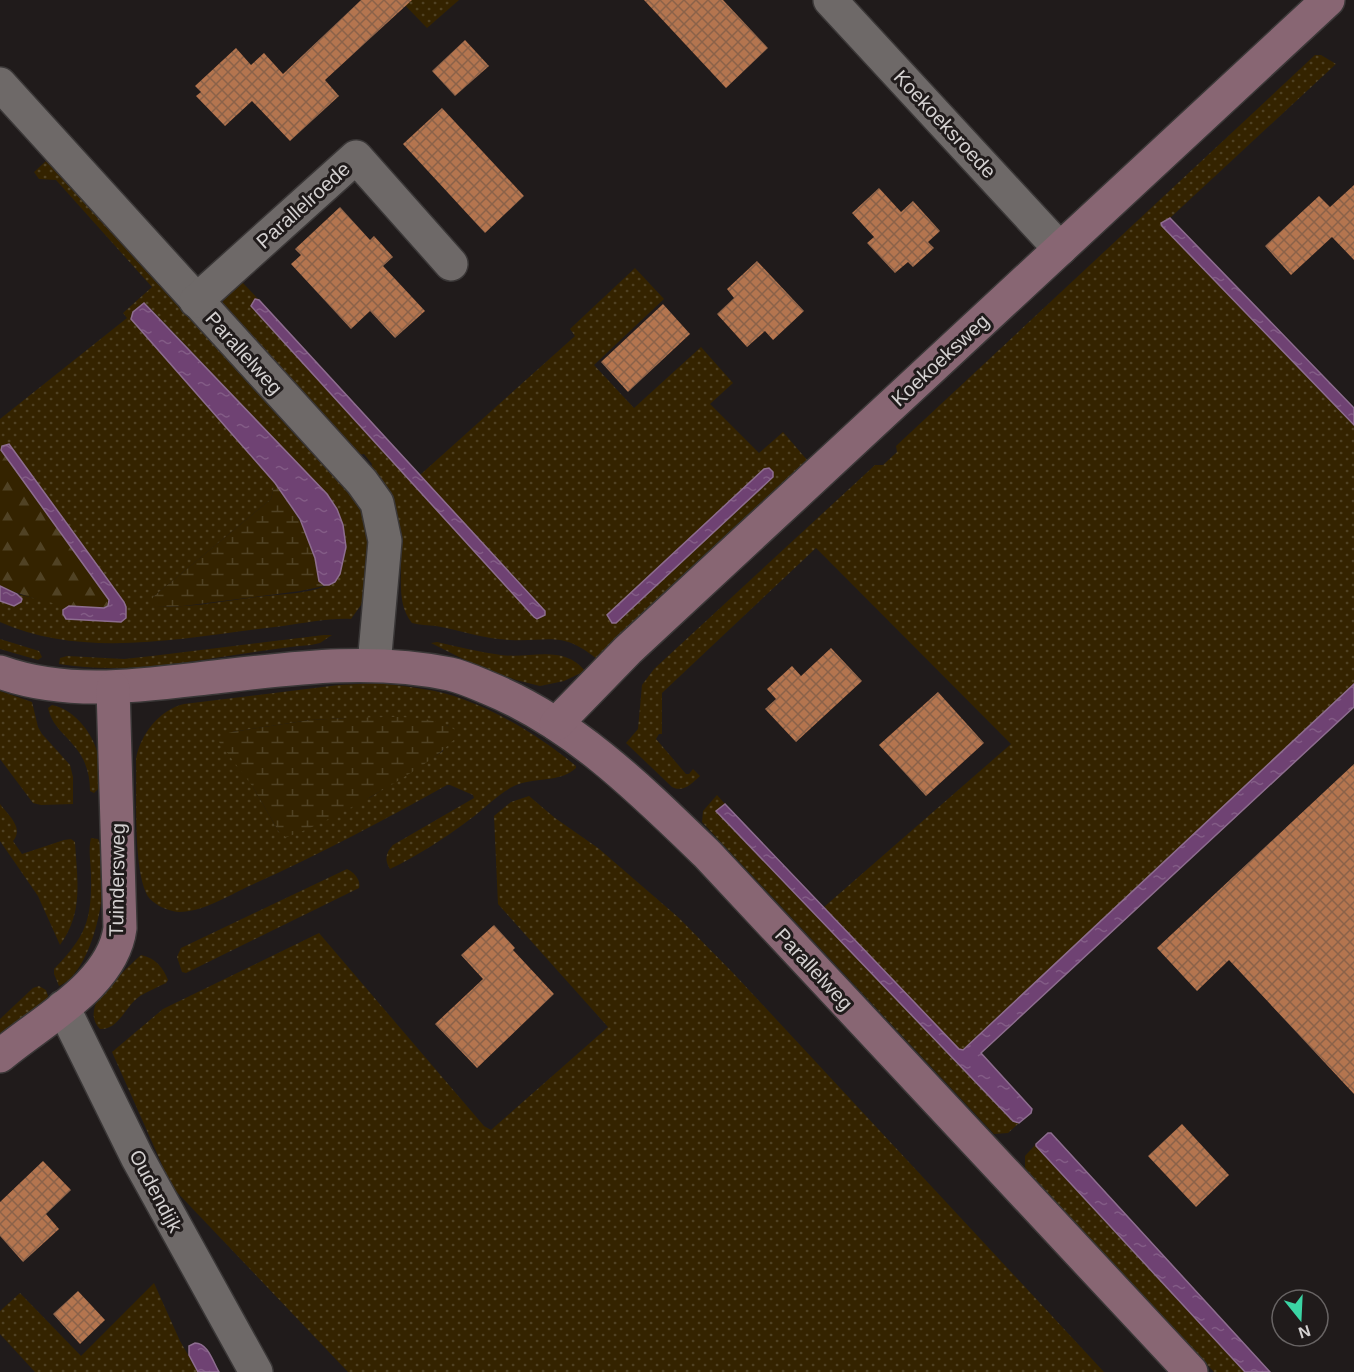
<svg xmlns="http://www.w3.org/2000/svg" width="1354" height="1372" viewBox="0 0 1354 1372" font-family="Helvetica,sans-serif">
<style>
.grass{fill:url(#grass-dots);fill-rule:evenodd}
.forest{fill:url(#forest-firs)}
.wetland{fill:url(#wetland-marsh)}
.water{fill:url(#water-ripples);stroke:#8d6d8f;stroke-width:1.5}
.building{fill:url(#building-cross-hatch)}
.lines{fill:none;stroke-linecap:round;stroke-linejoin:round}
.street-casing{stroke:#3a3737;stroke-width:36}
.secondary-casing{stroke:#3a3737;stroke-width:36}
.street{stroke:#6e6968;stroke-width:33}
.secondary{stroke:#886673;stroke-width:33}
.labels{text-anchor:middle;stroke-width:6;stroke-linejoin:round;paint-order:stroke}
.street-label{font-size:20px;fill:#d4d1d1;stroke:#201b1b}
</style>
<defs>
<pattern id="grass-dots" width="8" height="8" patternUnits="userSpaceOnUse" patternTransform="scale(1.5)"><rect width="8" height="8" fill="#342300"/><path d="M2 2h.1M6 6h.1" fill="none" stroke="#504224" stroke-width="1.8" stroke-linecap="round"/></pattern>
<pattern id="forest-firs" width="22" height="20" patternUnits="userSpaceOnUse" patternTransform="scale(1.5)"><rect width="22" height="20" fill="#342300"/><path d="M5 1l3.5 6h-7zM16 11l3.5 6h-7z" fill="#504224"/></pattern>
<pattern id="wetland-marsh" width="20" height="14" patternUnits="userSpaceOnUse" patternTransform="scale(1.5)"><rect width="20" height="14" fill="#342300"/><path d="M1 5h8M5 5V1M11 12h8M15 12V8" fill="none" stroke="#504224"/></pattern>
<pattern id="water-ripples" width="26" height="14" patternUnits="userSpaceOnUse" patternTransform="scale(1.5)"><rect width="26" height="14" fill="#6f4273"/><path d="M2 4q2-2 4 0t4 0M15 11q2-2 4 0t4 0" fill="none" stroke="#835c86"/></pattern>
<pattern id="building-cross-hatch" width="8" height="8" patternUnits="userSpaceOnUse" patternTransform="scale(1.5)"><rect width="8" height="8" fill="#b4754f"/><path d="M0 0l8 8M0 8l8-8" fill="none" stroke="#8b6249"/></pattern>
</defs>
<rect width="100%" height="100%" fill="#201b1b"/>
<g class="grass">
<path d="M400 0H459L427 28Z"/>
<path d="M1315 55H1321L1336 64 1170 218 1161 223 1162 226 1354 425V684L963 1050 959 1049 824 907 1011 744 816 548 662 693V734H659L656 739 686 774H689L693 769 700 776C692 783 684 793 672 787L626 743 638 729 642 685 654 669 875 465H883L897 452 896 446Z"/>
<path d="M46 161H52L359 497 371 537 368 590 361 605 351 619C329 618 306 623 283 626 192 636 87 661 0 622V601L14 606 22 599 17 594 69 606 63 610V614L126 607 9 444 1 450 0 448V419L127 318 123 313 152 287 56 180 39 179 34 172ZM147 305 327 494 337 509 343 525 335 582C313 594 282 594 257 597 223 601 188 609 153 606V597L271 499 275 483 134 323 131 315Z"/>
<path d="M635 268 664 299 594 365 634 408 701 347 733 383 710 404 759 453 783 432 808 461 598 660C562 630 550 642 510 640 484 639 460 630 436 626 428 625 420 625 412 623 393 599 406 570 398 543 391 519 379 496 370 474L372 464 364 454 351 456 221 304 226 297 242 282 259 300H255L251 306 537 619 545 611 420 475 575 336 570 329ZM769 468 773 472V477L616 622 611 623 607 615 764 470Z"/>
<path d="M324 635H332L320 643 311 645C228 652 142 678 59 664L60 658 67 656 124 659 152 656Z"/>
<path d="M0 639 39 651 42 657 38 660 0 649Z"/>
<path d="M437 642C458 647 480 652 501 655 531 659 563 644 585 671L564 681 540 686 516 680 469 662 431 643Z"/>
<path d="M379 683C408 687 438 689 465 700 505 715 543 739 576 766V768C560 783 533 777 514 786 498 794 484 809 469 820 445 838 417 856 390 869 384 860 386 852 393 845L474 798 473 795 450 785H447C381 822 316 856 247 887 226 897 202 912 179 912 168 911 157 906 150 899 132 878 137 790 136 759 140 735 159 710 184 704L339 685ZM347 718 422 719 449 726 443 751 371 797 279 832 253 787 232 732 310 720Z"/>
<path d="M0 691 32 702 38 727 42 734 70 765 73 777V804L41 805 33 803 0 759Z"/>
<path d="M52 705C76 710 95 736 99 759 101 768 99 778 99 788L94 793 90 791C90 775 86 760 75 747 64 733 52 726 48 708Z"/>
<path d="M717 795 725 804 719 807 1013 1121 1019 1123 1008 1133 994 1134 702 822 703 811Z"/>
<path d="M529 796 555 818 598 848 679 918 735 975 1104 1372H348L172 1187 112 1052 163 1009 319 933 484 1126 491 1130 608 1027 498 904 494 816 511 802Z"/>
<path d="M0 804C9 816 24 828 13 841L22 854 64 840 71 839 75 842C77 880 84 912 60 945L38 896 0 841Z"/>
<path d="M91 838 98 839C114 871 95 972 59 986L54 974V969C85 937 92 921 91 876 91 864 88 849 91 838Z"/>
<path d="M347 869C354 872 361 880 359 888L186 973 182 972 177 957 181 948Z"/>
<path d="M141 955C155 958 163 967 168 980L166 983C158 987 148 991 140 996 125 1006 119 1030 100 1029 94 1023 92 1015 95 1006 98 995 131 964 141 955Z"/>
<path d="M39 986 46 990 48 996 47 999 0 1036V1019L33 988Z"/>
<path d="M1036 1144V1146L1245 1372H1214L1025 1168V1156Z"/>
<path d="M154 1283 180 1341 198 1372H35L0 1334V1311L20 1293 81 1356Z"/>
</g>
<path class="forest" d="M0 445 107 596 109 600 108 606C82 614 24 597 0 586Z"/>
<g class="wetland">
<path d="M275 483C291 506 306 527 314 554 318 566 315 583 329 585L300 591 183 606 153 607V597L271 499Z"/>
<path d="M347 718C377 718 430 712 455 730L457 735C446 759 314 831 286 837L279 832 253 787 219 742 221 735 232 732 310 720Z"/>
</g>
<g class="water">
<path d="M1170 218 1354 408V425L1162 226 1161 223Z"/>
<path d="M255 299 259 300 545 611V615L537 619 534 617 251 306Z"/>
<path d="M144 303 327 494 337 509 343 525 346 547 340 574 335 582 329 585H324L319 581 315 558 300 519 275 483 131 319 133 312Z"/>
<path d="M9 444 124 602 126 607V618L121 622 66 619 63 614V610L69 606 104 608 108 606 109 600 1 450 2 446Z"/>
<path d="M769 468 773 472V477L616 623H612L607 615 764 469Z"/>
<path d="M0 586 17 594 22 599 21 602 14 606 0 601Z"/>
<path d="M1354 684V707L981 1053 1032 1109 1031 1113 1019 1123 1013 1121 716 811 725 804 959 1049 963 1050Z"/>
<path d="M1048 1133H1051L1270 1372H1245L1036 1146V1144Z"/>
<path d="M195 1343C208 1343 213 1362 219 1372H198L189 1355V1346Z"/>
</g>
<g class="building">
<path d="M361 0H412L325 80 339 96 290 141 252 101 225 126 196 96 201 92 195 86 236 48 251 65 264 53 283 74Z"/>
<path d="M644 0H723L768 48 726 88Z"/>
<path d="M465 40 489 66 455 96 432 71Z"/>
<path d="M442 108 524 196 485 233 403 144Z"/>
<path d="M1354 185V260L1332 237 1291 275 1265 246 1319 196 1330 207Z"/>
<path d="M879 188 901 212 913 201 940 231 928 242 934 248 913 267 908 262 895 273 867 243 874 237 852 213Z"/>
<path d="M340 207 370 240 374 236 393 257 383 266 425 311 395 338 370 311 351 329 291 264 301 255 295 249Z"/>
<path d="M757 261 804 311 773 340 765 331 747 347 717 314 734 298 727 289Z"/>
<path d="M663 304 690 334 628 392 601 362Z"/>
<path d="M831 648 862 681 796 742 765 709 776 699 767 689 792 666 801 676Z"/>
<path d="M938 692 984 743 926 796 879 745Z"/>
<path d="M1354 764V1094L1229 960 1197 991 1157 948Z"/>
<path d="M494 925 515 948 513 950 554 994 477 1068 435 1024 483 979 461 955Z"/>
<path d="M1182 1124 1229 1175 1196 1207 1148 1156Z"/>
<path d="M43 1161 71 1190 46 1214 59 1229 23 1262 0 1236V1202Z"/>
<path d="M78 1291 105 1320 80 1344 53 1314Z"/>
</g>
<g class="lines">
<defs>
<g id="street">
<path d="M830 0 1060 249"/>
<path d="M0 84 362 482 377 503 385 541 374 665"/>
<path d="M196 301 356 157 451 264"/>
<path d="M63 1007 137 1157 256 1372"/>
</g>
<g id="secondary">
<path d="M0 672C67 696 138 686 206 678 287 669 369 657 450 674 463 677 476 683 488 688 574 723 641 790 707 854L1191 1372"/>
<path d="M556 724 628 650 1328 0"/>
<path d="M0 1056C41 1021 113 985 120 928L113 688"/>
</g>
</defs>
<use href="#street" class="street-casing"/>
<use href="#secondary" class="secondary-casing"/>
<use href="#street" class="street"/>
<use href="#secondary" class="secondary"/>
</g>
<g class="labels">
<g class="street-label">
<text transform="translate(945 124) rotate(47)" y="7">Koekoeksroede</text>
<text transform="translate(303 205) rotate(-42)" y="7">Parallelroede</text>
<text transform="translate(244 353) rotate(48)" y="7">Parallelweg</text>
<text transform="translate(940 360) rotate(-43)" y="7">Koekoeksweg</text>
<text transform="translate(117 880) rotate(-89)" y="7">Tuindersweg</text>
<text transform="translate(814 969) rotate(47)" y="7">Parallelweg</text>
<text transform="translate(156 1191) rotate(62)" y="7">Oudendijk</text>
</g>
</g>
<g transform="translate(1300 1318) rotate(162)"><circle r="28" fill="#201b1b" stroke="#686464" stroke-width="1.5"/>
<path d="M0-4.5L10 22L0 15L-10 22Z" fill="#3bd4a4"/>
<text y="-9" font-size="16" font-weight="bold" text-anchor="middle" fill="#d4d1d1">N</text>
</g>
</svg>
